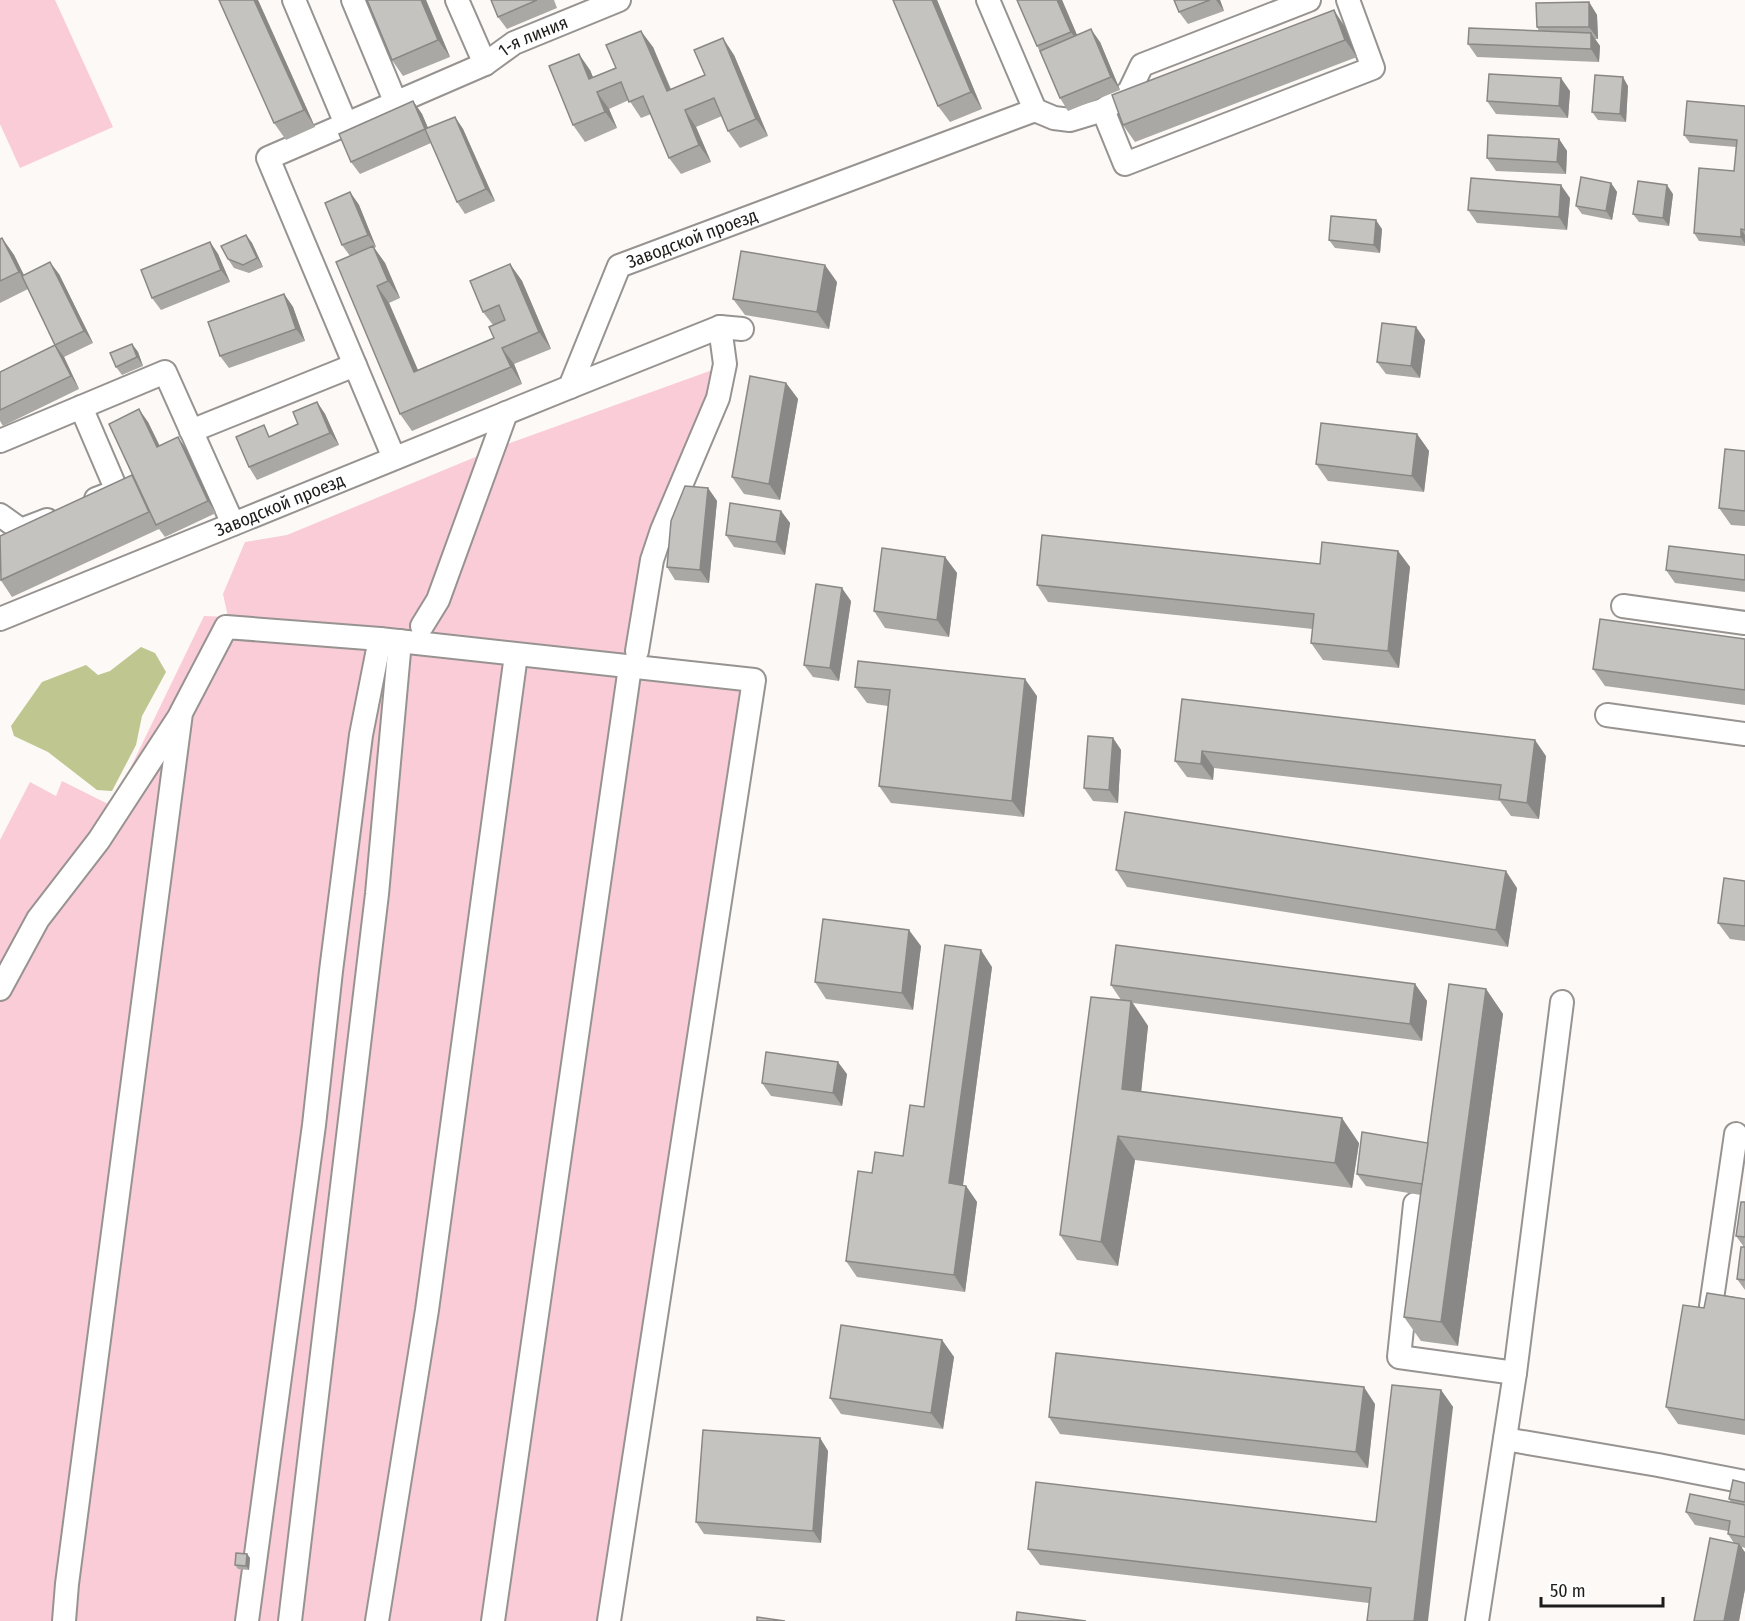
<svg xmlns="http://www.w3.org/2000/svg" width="1745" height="1621" viewBox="0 0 1745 1621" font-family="'Fira Sans Condensed',sans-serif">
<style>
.green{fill:#f9ccd7}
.water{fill:#bfc68f}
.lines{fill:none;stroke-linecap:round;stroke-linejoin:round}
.minor-casing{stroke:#979391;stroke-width:26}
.minor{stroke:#fff;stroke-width:22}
.wall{fill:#a9a8a4}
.shaded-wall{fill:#8a8886}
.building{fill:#c5c3bf;stroke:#8a8886;stroke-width:1.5}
.labels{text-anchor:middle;stroke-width:4.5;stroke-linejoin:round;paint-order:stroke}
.street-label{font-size:18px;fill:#1d1c1b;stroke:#fff}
</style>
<rect width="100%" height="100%" fill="#fdf9f6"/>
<g class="green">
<path d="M0 0H55L113 127 20 168 0 124Z"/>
<path d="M718 368 656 572 645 655 763 670 663 1329 616 1621H0V840L30 782 56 796 62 781 112 806 204 616 228 617 223 594 245 542 287 535 502 446Z"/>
</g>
<path class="water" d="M141 647 155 653 166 672 142 716 136 745 112 791 97 790 48 752 14 736 11 726 42 682 86 665 98 675 110 671Z"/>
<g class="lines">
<defs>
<g id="minor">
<path d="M294 0 346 124"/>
<path d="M353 0 395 101"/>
<path d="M457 0 485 64"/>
<path d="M988 0 1035 110"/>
<path d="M1103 110 1125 164 1373 68 1348 0"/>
<path d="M570 387 720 327 742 329"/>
<path d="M81 407 117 491 96 499"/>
<path d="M191 431 355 365"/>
<path d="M0 441 165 372 233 524"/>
<path id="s1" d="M394 458 268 158 485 64 514 43 619 0"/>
<path d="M0 515 21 530 47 520"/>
<path d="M1623 606 1745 623"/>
<path id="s2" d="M0 619 570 387 619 266 1035 110 1054 118 1070 120 1103 110 1129 92 1142 65 1309 0"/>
<path d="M422 626 438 600 506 413"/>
<path d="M637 651 652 560 662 530 718 398 725 364 720 327"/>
<path d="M1607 715 1745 734"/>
<path d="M0 989 38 919 99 840 179 717"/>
<path d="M1736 1134 1711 1306 1745 1312"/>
<path d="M1415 1204 1399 1357 1515 1373"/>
<path d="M1505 1439 1658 1465 1745 1482"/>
<path d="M64 1621 67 1584 181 713 226 627 380 639 754 680 609 1621"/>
<path d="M247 1621 314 1125 331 971 361 735 380 639"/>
<path d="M290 1621 377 894 400 641"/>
<path d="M377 1621 427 1310 516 655"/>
<path d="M493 1621 630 667"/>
<path d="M1477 1621 1515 1373 1562 1002"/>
</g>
</defs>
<use href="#minor" class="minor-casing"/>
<use href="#minor" class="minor"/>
</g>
<g class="wall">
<path d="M258 0 315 127 286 140 274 123Z"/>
<path d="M367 0H426L450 57 403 76 392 60Z"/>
<path d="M491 0H554L557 8 507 29 498 17Z"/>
<path d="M893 0H937L982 109 950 122 938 106Z"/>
<path d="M1017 0H1062L1077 35 1100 42 1120 90 1068 111 1060 98Z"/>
<path d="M1174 0H1220L1224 11 1188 24 1179 12Z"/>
<path d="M1589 2 1597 15 1598 39H1595L1600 46 1599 62 1477 57 1468 44 1539 31 1537 27Z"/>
<path d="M1345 27 1357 57 1135 142 1123 125Z"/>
<path d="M653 47 671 89 705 75 734 55 768 136 740 148 728 131 722 116 696 127 711 162 681 174 669 158 651 114 641 118 629 100 609 109 617 128 585 142 573 125 590 70 593 78 616 68Z"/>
<path d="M1628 86 1626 122 1598 120 1592 112Z"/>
<path d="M1570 91 1568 118 1496 114 1487 101Z"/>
<path d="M413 101 422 114 428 128 455 117 463 129 495 201 465 214 457 202 431 143 360 174 351 162Z"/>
<path d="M1745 106V246L1699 241 1694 233 1734 171 1736 147 1690 143 1684 135Z"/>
<path d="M1559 139 1567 151 1566 174 1496 171 1487 158Z"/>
<path d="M1611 183 1617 192 1612 220 1582 214 1576 206Z"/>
<path d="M350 192 359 205 376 247 374 248 385 263 400 298 389 303 418 370 494 338 493 325 483 312 510 264 522 281 551 349 514 364 522 384 412 431 400 414 350 256 342 245Z"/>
<path d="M1673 194 1669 226 1639 222 1633 214Z"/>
<path d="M1570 198 1567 230 1477 223 1468 210Z"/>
<path d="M1382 229 1380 253 1335 248 1329 240Z"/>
<path d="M246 235 252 243 263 267 249 273 234 268 228 259Z"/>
<path d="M2 238 14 255 24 275 59 274 93 343 64 357 79 389 3 426 0 421V372L55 345 28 289 0 303V239Z"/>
<path d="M210 242 218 254 230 282 161 310 152 298Z"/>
<path d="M837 282 829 329 745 315 733 299Z"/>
<path d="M284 294 293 307 305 341 229 368 220 356Z"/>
<path d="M1416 327 1425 340 1420 378 1386 374 1377 362Z"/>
<path d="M132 344 138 352 143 366 122 375 116 367Z"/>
<path d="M786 383 798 399 780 500 744 494 732 477Z"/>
<path d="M317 402 325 414 339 445 257 480 249 467 271 436 298 424Z"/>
<path d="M148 422 160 446 187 450 216 513 165 537 159 529 12 597 0 579 135 479Z"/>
<path d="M1417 434 1429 451 1424 492 1328 481 1316 464Z"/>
<path d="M1745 451V526L1731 525 1719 508Z"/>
<path d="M708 488 717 501 709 583 675 580 667 567Z"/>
<path d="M781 511 790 523 785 555 734 547 726 535Z"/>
<path d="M1398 551 1410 567 1399 668 1323 660 1311 643 1313 629 1048 602 1037 585 1320 564Z"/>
<path d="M1745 555V592L1675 583 1666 570Z"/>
<path d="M945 557 957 573 949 637 885 628 874 611Z"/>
<path d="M851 601 839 681 813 677 804 665Z"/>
<path d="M1745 639V705L1605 686 1593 669Z"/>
<path d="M855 687 1037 696 1024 817 891 803 879 786 888 706 867 703Z"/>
<path d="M1182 699 1546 756 1539 819 1511 816 1500 801 1214 768 1213 780 1187 777 1175 761Z"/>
<path d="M1113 738 1121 750 1118 803 1093 801 1084 788Z"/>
<path d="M1116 870 1517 888 1508 947 1127 887Z"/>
<path d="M1745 881V941L1730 939 1718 923Z"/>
<path d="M921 946 913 1010 826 999 815 982Z"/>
<path d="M992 967 963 1185 966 1186 977 1202 965 1292 857 1277 846 1261 872 1173 903 1156 924 1107Z"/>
<path d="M1415 984 1427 1001 1422 1041 1133 1003 1148 1026 1141 1091 1359 1143 1352 1188 1135 1160 1118 1266 1077 1260 1060 1235 1121 1000 1111 985Z"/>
<path d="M1486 989 1503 1014 1458 1346 1421 1341 1404 1317 1421 1195 1366 1186 1357 1174 1428 1142Z"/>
<path d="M847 1074 842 1106 771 1096 762 1083Z"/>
<path d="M1745 1202V1290L1737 1279 1744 1247 1736 1236Z"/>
<path d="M1745 1299V1435L1678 1424 1666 1407 1704 1308Z"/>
<path d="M942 1340 954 1357 943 1429 841 1414 830 1398Z"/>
<path d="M1441 1390 1453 1407 1369 1603 1040 1565 1028 1549 1376 1522Z"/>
<path d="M1375 1404 1368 1468 1060 1434 1049 1417Z"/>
<path d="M820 1438 828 1451 821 1543 704 1534 696 1522Z"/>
<path d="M1745 1483V1548L1742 1547 1745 1589 1739 1621H1694L1734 1543 1728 1534V1531L1695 1525 1686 1512 1731 1502 1729 1499Z"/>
<path d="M247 1554 250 1558 249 1570 238 1569 235 1565Z"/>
</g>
<g class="shaded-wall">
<path d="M254 0H258L315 127 304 110Z"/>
<path d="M421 0H426L450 57 438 40Z"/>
<path d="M932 0H937L982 109 971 92Z"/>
<path d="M1057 0H1062L1083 49 1071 32Z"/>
<path d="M1216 0H1220L1224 11Z"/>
<path d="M1589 2 1597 15 1598 39 1589 27Z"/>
<path d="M1334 10 1345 27 1357 57 1345 40Z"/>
<path d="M1091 29 1100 42 1120 90 1111 77Z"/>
<path d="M641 31 653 47 678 108 667 91Z"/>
<path d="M1591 33 1600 46 1599 62 1591 49Z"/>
<path d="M723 38 734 55 768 136 756 119Z"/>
<path d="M579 54 590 70 599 91 589 79Z"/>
<path d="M1623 77 1628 86 1626 122 1620 114Z"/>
<path d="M1561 78 1570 91 1568 118 1559 106Z"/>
<path d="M597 92 609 109 617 128 605 112Z"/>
<path d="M413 101 422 114 434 142 425 129Z"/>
<path d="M685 110 696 127 711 162 699 145Z"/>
<path d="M455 117 463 129 495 201 486 189Z"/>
<path d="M1559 139 1567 151 1566 174 1557 162Z"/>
<path d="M1611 183 1617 192 1612 220 1606 211Z"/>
<path d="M1561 185 1570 198 1567 230 1559 217Z"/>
<path d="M1667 185 1673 194 1669 226 1663 218Z"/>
<path d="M350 192 359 205 376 247 368 235Z"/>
<path d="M1376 220 1382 229 1380 253 1374 245Z"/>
<path d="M1741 229 1745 235V244L1741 237Z"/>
<path d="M246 235 252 243 263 267 257 258Z"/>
<path d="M2 238 14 255 30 288 19 272Z"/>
<path d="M210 242 218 254 230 282 221 270Z"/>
<path d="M373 246 385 263 400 298 388 281Z"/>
<path d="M50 262 59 274 93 343 84 331Z"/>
<path d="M510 264 522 281 551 349 539 332Z"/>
<path d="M825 265 837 282 829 329 817 312Z"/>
<path d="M377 286 389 303 426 389 414 372Z"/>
<path d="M284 294 293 307 305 341 296 329Z"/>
<path d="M1416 327 1425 340 1420 378 1411 366Z"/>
<path d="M132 344 138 352 143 366 137 357Z"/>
<path d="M55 345 64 357 79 389 71 376Z"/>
<path d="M502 348 514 364 522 384 511 367Z"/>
<path d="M786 383 798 399 780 500 769 484Z"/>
<path d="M317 402 325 414 339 445 330 433Z"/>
<path d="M139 409 148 422 166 460 157 447Z"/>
<path d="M1417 434 1429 451 1424 492 1412 476Z"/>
<path d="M178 437 187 450 216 513 208 501Z"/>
<path d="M708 488 717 501 709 583 700 570Z"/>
<path d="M781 511 790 523 785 555 776 542Z"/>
<path d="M1398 551 1410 567 1399 668 1388 651Z"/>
<path d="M945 557 957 573 949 637 937 620Z"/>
<path d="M842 588 851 601 839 681 830 668Z"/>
<path d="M1025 679 1037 696 1024 817 1012 801Z"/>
<path d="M1113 738 1121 750 1118 803 1109 790Z"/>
<path d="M1535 740 1546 756 1539 819 1527 803Z"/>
<path d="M1202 751 1214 768 1213 780 1201 764Z"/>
<path d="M1506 871 1517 888 1508 947 1496 930Z"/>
<path d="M909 930 921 946 913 1010 902 993Z"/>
<path d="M981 950 992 967 961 1200 949 1183Z"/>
<path d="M1415 984 1427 1001 1422 1041 1410 1024Z"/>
<path d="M1486 989 1503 1014 1458 1346 1441 1322Z"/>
<path d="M1131 1001 1148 1026 1139 1113 1122 1089Z"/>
<path d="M838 1062 847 1074 842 1106 833 1093Z"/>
<path d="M1342 1118 1359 1143 1352 1188 1335 1163Z"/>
<path d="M1118 1136 1135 1160 1118 1266 1101 1242Z"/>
<path d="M966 1186 977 1202 965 1292 954 1275Z"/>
<path d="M942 1340 954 1357 943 1429 931 1413Z"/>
<path d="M1364 1387 1375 1404 1368 1468 1356 1452Z"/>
<path d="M1441 1390 1453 1407 1428 1621H1414Z"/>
<path d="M820 1438 828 1451 821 1543 813 1531Z"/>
<path d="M1739 1544 1745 1552V1589L1739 1621H1724Z"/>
<path d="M247 1554 250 1558 249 1570 246 1566Z"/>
</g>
<g class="building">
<path d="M219 0H254L304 110 274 123Z"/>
<path d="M367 0H421L438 40 392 60Z"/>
<path d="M491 0H537L498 17Z"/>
<path d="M893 0H932L971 92 938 106Z"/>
<path d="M1017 0H1057L1071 32 1037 46Z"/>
<path d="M1174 0H1210L1179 12Z"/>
<path d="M1589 2V27H1537L1536 3Z"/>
<path d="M1334 10 1345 40 1123 125 1112 95Z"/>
<path d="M1469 28 1591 33V49L1468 44Z"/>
<path d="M1091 29 1111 77 1060 98 1040 51Z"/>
<path d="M641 31 667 91 705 75 694 50 723 38 756 119 728 131 714 98 685 110 699 145 669 158 643 96 629 102 621 82 597 92 605 112 573 125 549 66 579 54 589 79 616 68 606 45Z"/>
<path d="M1489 74 1561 78 1559 106 1487 101Z"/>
<path d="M1595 75 1623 77 1620 114 1592 112Z"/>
<path d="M413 101 425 129 351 162 339 134Z"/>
<path d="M1687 101 1745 106V230L1741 229V237L1694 233 1699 168 1734 171 1737 140 1684 135Z"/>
<path d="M455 117 486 189 457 202 425 129Z"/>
<path d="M1488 135 1559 139 1557 162 1487 158Z"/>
<path d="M1581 177 1611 183 1606 211 1576 206Z"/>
<path d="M1471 178 1561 185 1559 217 1468 210Z"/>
<path d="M1638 181 1667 185 1663 218 1633 214Z"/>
<path d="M350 192 368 235 342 245 325 203Z"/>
<path d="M1331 216 1376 220 1374 245 1329 240Z"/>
<path d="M246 235 257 258 243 265 228 259 221 246Z"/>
<path d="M2 238 19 272 0 281V239Z"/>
<path d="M210 242 221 270 152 298 141 270Z"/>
<path d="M373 246 388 281 377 286 414 372 494 338 489 327 505 320 499 305 483 312 470 281 510 264 539 332 502 348 511 367 400 414 336 262Z"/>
<path d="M741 251 825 265 817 312 733 299Z"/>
<path d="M50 262 84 331 55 345 22 276Z"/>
<path d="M284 294 296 329 220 356 208 322Z"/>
<path d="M1382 323 1416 327 1411 366 1377 362Z"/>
<path d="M132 344 137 357 116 367 110 353Z"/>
<path d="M55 345 71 376 0 410V372Z"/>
<path d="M750 376 786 383 769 484 732 477Z"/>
<path d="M317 402 330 433 249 467 236 437 264 425 269 437 298 424 293 412Z"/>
<path d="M139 409 157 447 178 437 208 501 156 525 109 424Z"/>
<path d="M1321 423 1417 434 1412 476 1316 464Z"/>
<path d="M1725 449 1745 451V511L1719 508Z"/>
<path d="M132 475 149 512 1 580 0 536Z"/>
<path d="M685 486 708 488 700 570 667 567 671 521Z"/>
<path d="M730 503 781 511 776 542 726 535Z"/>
<path d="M1042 535 1320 564 1322 542 1398 551 1388 651 1311 643 1314 614 1037 585Z"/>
<path d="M1669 546 1745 555V580L1666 570Z"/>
<path d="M882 548 945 557 937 620 874 611Z"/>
<path d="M816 584 842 588 830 668 804 665Z"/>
<path d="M1600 619 1745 639V690L1593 669Z"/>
<path d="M858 661 1025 679 1012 801 879 786 890 690 855 687Z"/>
<path d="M1182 699 1535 740 1527 803 1499 799 1501 785 1202 751 1201 764 1175 761Z"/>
<path d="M1088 736 1113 738 1109 790 1084 788Z"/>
<path d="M1125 812 1506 871 1496 930 1116 870Z"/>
<path d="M1724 878 1745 881V926L1718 923Z"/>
<path d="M823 919 909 930 902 993 815 982Z"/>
<path d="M945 945 981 950 949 1183 966 1186 954 1275 846 1261 858 1171 872 1173 875 1152 903 1156 910 1105 924 1107Z"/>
<path d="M1116 945 1415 984 1410 1024 1111 985Z"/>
<path d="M1449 984 1486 989 1441 1322 1404 1317Z"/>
<path d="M1091 997 1131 1001 1122 1089 1342 1118 1335 1163 1118 1136 1101 1242 1060 1235Z"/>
<path d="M766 1052 838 1062 833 1093 762 1083Z"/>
<path d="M1362 1132 1428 1143 1422 1184 1357 1174Z"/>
<path d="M1741 1202H1745V1237L1736 1236Z"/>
<path d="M1741 1247H1745V1280L1737 1279Z"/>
<path d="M1707 1293 1745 1299V1420L1666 1407 1683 1305 1704 1308Z"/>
<path d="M841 1325 942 1340 931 1413 830 1398Z"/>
<path d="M1056 1353 1364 1387 1356 1452 1049 1417Z"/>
<path d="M1392 1385 1441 1390 1414 1621H1367L1371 1588 1028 1549 1036 1482 1376 1522Z"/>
<path d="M703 1430 820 1438 813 1531 696 1522Z"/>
<path d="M1733 1480 1745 1483V1502L1729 1499Z"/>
<path d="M1690 1494 1745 1505V1537L1728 1534 1730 1521 1686 1512Z"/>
<path d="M1710 1538 1739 1544 1724 1621H1694Z"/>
<path d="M236 1553 247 1554 246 1566 235 1565Z"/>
<path d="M1017 1612 1086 1621H1016Z"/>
<path d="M757 1617 785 1621H757Z"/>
</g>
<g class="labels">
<g class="street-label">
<text dy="6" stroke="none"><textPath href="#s1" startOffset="618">1-я линия</textPath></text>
<text dy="6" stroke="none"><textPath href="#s2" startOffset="824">Заводской проезд</textPath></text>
<text dy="6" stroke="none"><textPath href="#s2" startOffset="302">Заводской проезд</textPath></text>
</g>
</g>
<path d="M1541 1597v9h122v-9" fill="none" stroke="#1d1c1b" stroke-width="3"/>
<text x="1550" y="1597" font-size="18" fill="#1d1c1b" stroke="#ffffff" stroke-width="4.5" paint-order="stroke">50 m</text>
</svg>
